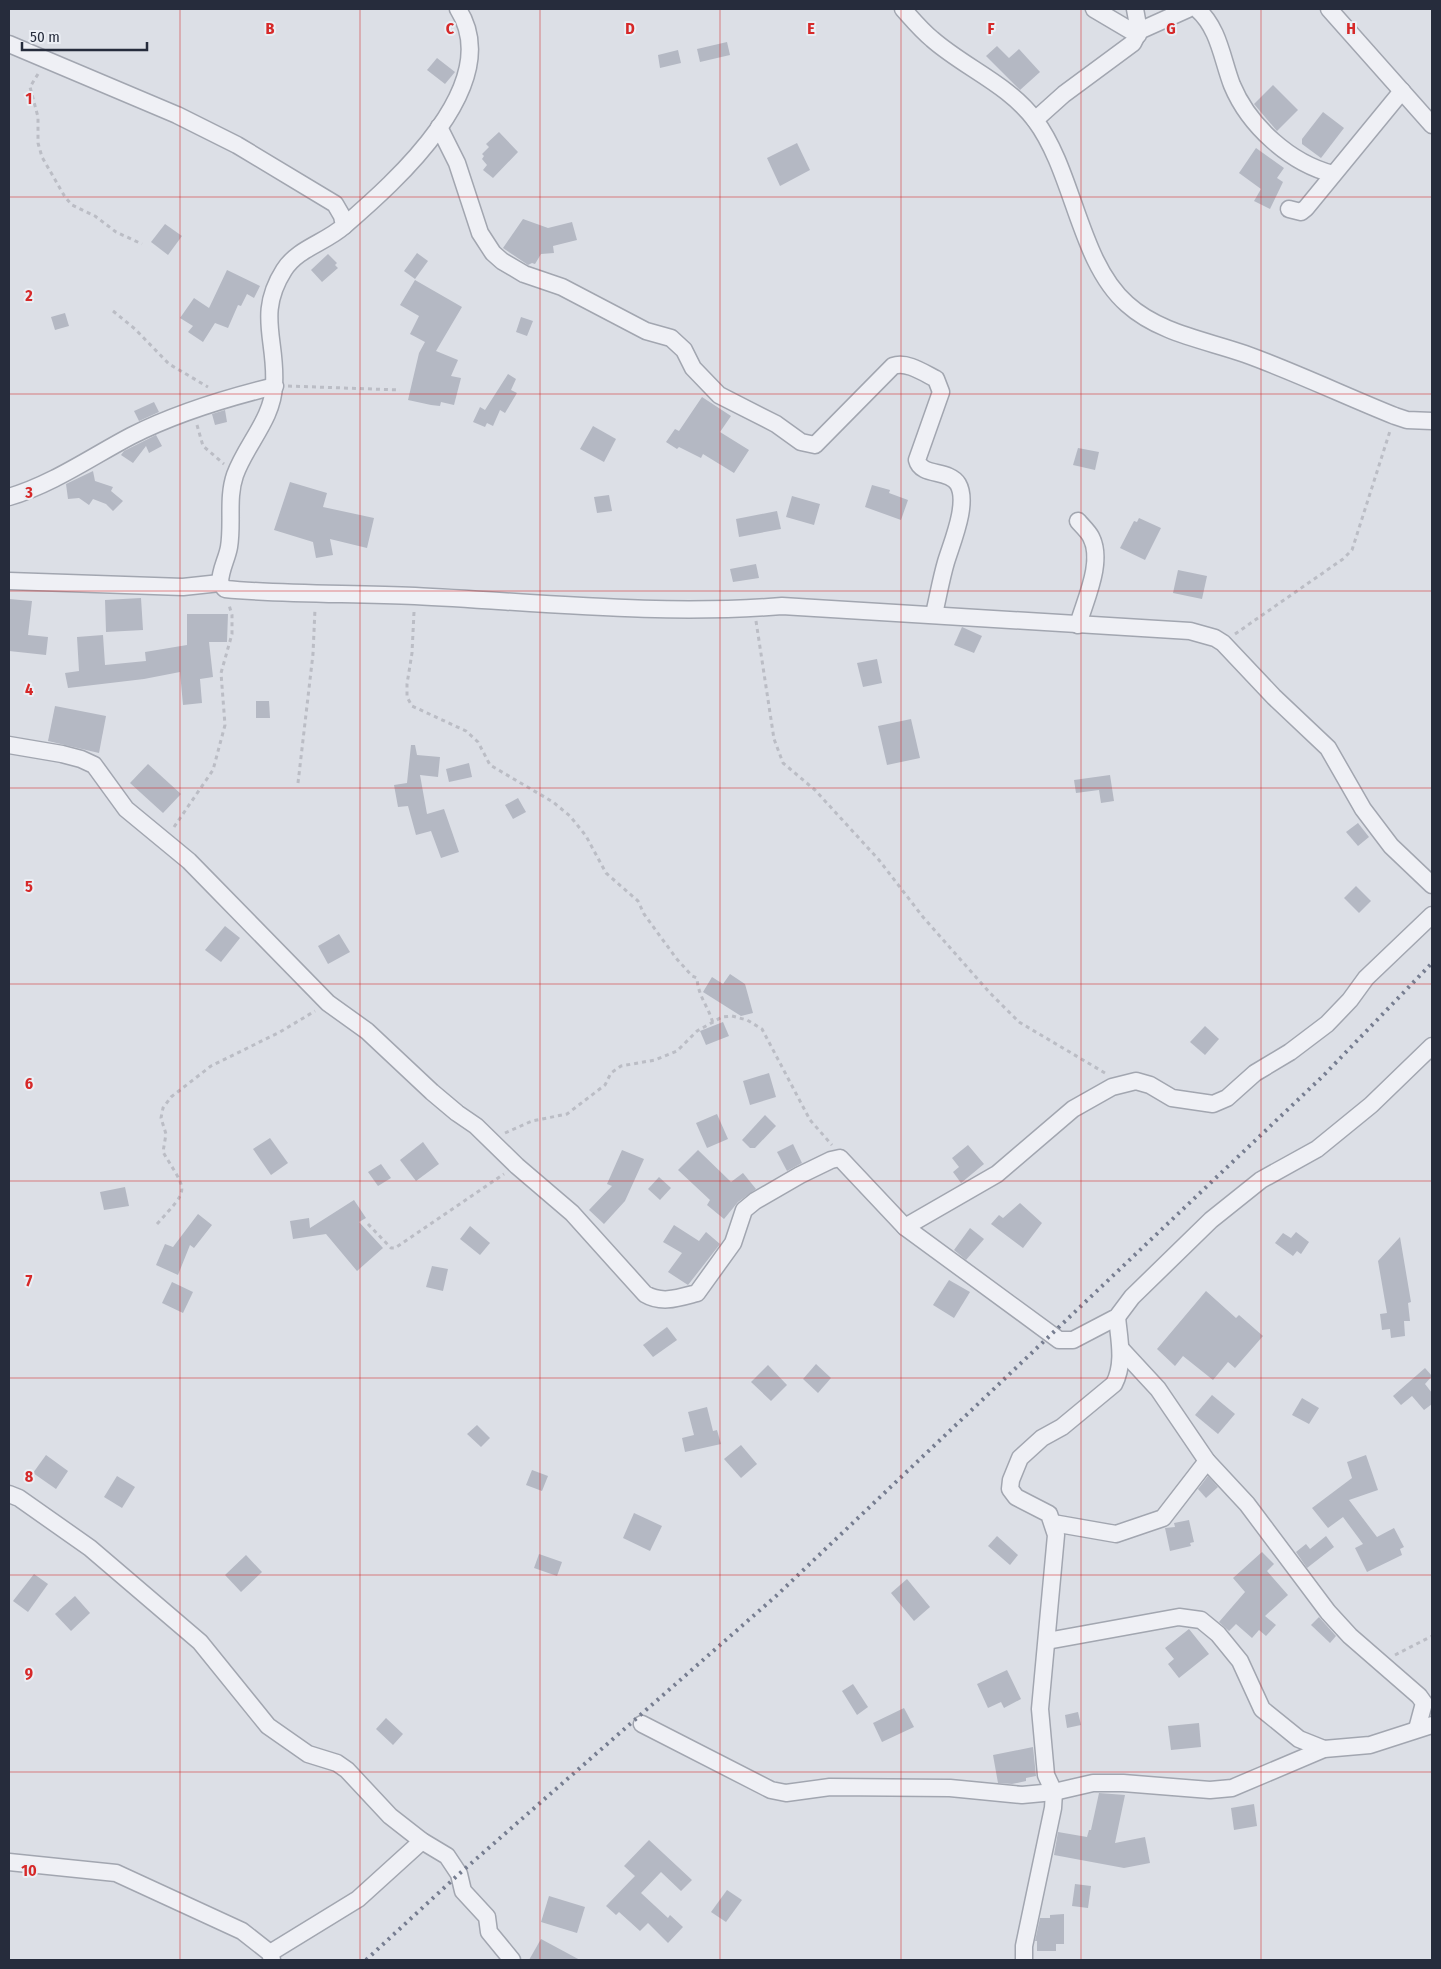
<svg xmlns="http://www.w3.org/2000/svg" width="1441" height="1969" viewBox="0 0 1441 1969" font-family="'Fira Sans Condensed',sans-serif">
<style>
.building{fill:#b4b8c3}
.lines{fill:none;stroke-linecap:round;stroke-linejoin:round}
.minor-casing{stroke:#a2a6b0;stroke-width:19}
.path{stroke:#bbbdc5;stroke-width:3;stroke-dasharray:4 4;stroke-linecap:butt}
.minor{stroke:#eff0f5;stroke-width:16}
.rail{stroke:#767d90;stroke-width:4;stroke-dasharray:2.5 5;stroke-linecap:butt}
.grid{fill:none;stroke:#d62828;stroke-width:1;stroke-opacity:0.55}
.grid-label{font-size:16px;text-anchor:middle;font-weight:bold;fill:#d62828;stroke:#ebeef4;stroke-width:4;stroke-linejoin:round;paint-order:stroke}
</style>
<rect width="100%" height="100%" fill="#dcdfe6"/>
<g class="building">
<path d="M727 42 730 55 700 62 697 49Z"/>
<path d="M997 46 1009 58 1019 49 1040 72 1020 90 986 56Z"/>
<path d="M678 50 681 63 660 68 658 55Z"/>
<path d="M437 58 455 72 445 84 427 70Z"/>
<path d="M1273 85 1298 110 1277 131 1254 104Z"/>
<path d="M1323 112 1344 128 1321 158 1302 144V139Z"/>
<path d="M499 132 518 152 493 178 483 170 487 165 482 159 484 156 482 154 489 147 486 144Z"/>
<path d="M797 143 810 170 780 186 767 158Z"/>
<path d="M1256 148 1284 168 1277 178 1283 182 1270 209 1254 201 1261 189 1239 173Z"/>
<path d="M523 219 548 228 572 222 577 240 553 246 554 253 541 254 535 264 532 263 528 265 503 248Z"/>
<path d="M165 224 182 236 168 255 151 242Z"/>
<path d="M417 253 428 261 415 279 404 271Z"/>
<path d="M328 254 337 263 335 265 338 268 322 282 311 270Z"/>
<path d="M227 270 260 286 254 298 247 294 241 306 238 305 228 328 215 323 203 342 188 332 193 326 180 318 194 298 209 308Z"/>
<path d="M415 280 462 307 436 351 458 360 451 376 461 378 454 405 441 402 440 406 431 405 408 400 419 353 425 342 410 334 419 316 400 305Z"/>
<path d="M65 313 69 326 55 330 51 317Z"/>
<path d="M521 317 533 321 527 336 516 332Z"/>
<path d="M508 374 516 379 511 390 517 393 505 413 500 410 493 426 487 423 485 427 473 422 480 407 485 410Z"/>
<path d="M702 397 731 416 720 432 749 450 734 473 703 454 701 458 679 447 677 449 666 442 675 429 679 431Z"/>
<path d="M154 402 159 412 139 421 134 411Z"/>
<path d="M225 410 227 422 215 425 212 414Z"/>
<path d="M593 426 616 439 604 462 580 449Z"/>
<path d="M156 435 162 446 149 453 146 446 133 463 121 455 124 451Z"/>
<path d="M1078 448 1099 452 1095 470 1073 465Z"/>
<path d="M93 471 95 481 113 487 111 491 123 501 113 511 106 504 93 499 89 505 79 498 68 499 66 484Z"/>
<path d="M290 482 327 493 323 507 374 518 367 548 330 539 333 555 316 558 313 542 274 530Z"/>
<path d="M872 485 890 490 889 493 908 500 901 520 865 507Z"/>
<path d="M609 495 612 511 597 513 594 497Z"/>
<path d="M792 496 820 504 814 525 786 517Z"/>
<path d="M777 511 781 529 739 537 736 519Z"/>
<path d="M1139 518 1161 528 1145 560 1120 548 1134 521 1137 522Z"/>
<path d="M756 564 759 578 733 582 730 569Z"/>
<path d="M1178 570 1207 576 1202 599 1173 593Z"/>
<path d="M141 598 143 630 106 632 105 600Z"/>
<path d="M9 599 32 601 28 635 48 637 46 655 9 651Z"/>
<path d="M187 614H228L227 642H209L213 677 200 679 202 703 183 705 180 672 144 679 68 688 65 673 79 671 77 637 103 635 105 665 146 661 145 652 187 645Z"/>
<path d="M962 627 982 636 974 653 954 645Z"/>
<path d="M877 659 882 683 863 687 857 663Z"/>
<path d="M256 701H269L270 718H256Z"/>
<path d="M55 706 106 716 99 753 48 741Z"/>
<path d="M911 719 920 758 887 765 878 726Z"/>
<path d="M411 745H415L417 755 440 757 438 777 420 775 427 814 444 809 459 852 441 858 431 831 416 835 408 806 398 807 394 785 407 783Z"/>
<path d="M469 763 472 777 449 782 446 769Z"/>
<path d="M148 764 181 794 163 813 130 783Z"/>
<path d="M1110 775 1114 801 1101 803 1099 790 1076 793 1074 780Z"/>
<path d="M518 798 526 812 513 819 505 805Z"/>
<path d="M1358 823 1369 837 1358 846 1346 832Z"/>
<path d="M1356 886 1371 901 1359 913 1344 898Z"/>
<path d="M225 926 240 938 221 962 205 950Z"/>
<path d="M339 934 350 952 328 964 318 946Z"/>
<path d="M730 974 745 984 753 1013 741 1016 703 992 712 977 723 984Z"/>
<path d="M723 1022 729 1036 706 1045 700 1031Z"/>
<path d="M1205 1026 1219 1039 1205 1055 1190 1042Z"/>
<path d="M769 1073 776 1097 750 1105 743 1081Z"/>
<path d="M717 1114 728 1139 707 1148 696 1123Z"/>
<path d="M765 1115 776 1126 755 1148H750L742 1140Z"/>
<path d="M270 1138 288 1163 271 1175 253 1149Z"/>
<path d="M423 1142 439 1164 416 1181 400 1160Z"/>
<path d="M793 1144 802 1163 787 1171 777 1152Z"/>
<path d="M968 1145 984 1164 961 1183 953 1172 959 1167 952 1158Z"/>
<path d="M622 1150 644 1159 625 1201 604 1224 589 1210 612 1186 607 1184Z"/>
<path d="M698 1150 731 1182 743 1173 756 1189 738 1202 724 1219 707 1205 710 1200 678 1170Z"/>
<path d="M381 1164 391 1178 378 1186 368 1172Z"/>
<path d="M659 1177 671 1188 660 1200 648 1189Z"/>
<path d="M125 1187 129 1206 104 1210 100 1192Z"/>
<path d="M354 1200 366 1218 359 1222 383 1248 357 1271 326 1234 293 1239 290 1221 309 1218 310 1228Z"/>
<path d="M1020 1203 1042 1223 1023 1248 991 1224 999 1215 1003 1218Z"/>
<path d="M198 1214 212 1225 194 1248 190 1245 178 1275 156 1265 165 1244 173 1247Z"/>
<path d="M674 1225 699 1241 706 1232 720 1244 688 1285 668 1272 682 1253 663 1242Z"/>
<path d="M470 1226 490 1243 480 1255 460 1239Z"/>
<path d="M970 1228 984 1239 966 1260 954 1250Z"/>
<path d="M1296 1232 1309 1242 1301 1254 1297 1251 1293 1256 1275 1243 1283 1233 1291 1238Z"/>
<path d="M1400 1237 1411 1302 1408 1303 1410 1321H1404L1405 1336 1391 1338 1390 1329 1382 1330 1380 1314 1387 1313 1378 1261Z"/>
<path d="M432 1266 448 1269 443 1291 426 1287Z"/>
<path d="M949 1280 970 1292 954 1318 933 1305Z"/>
<path d="M172 1282 193 1292 183 1313 162 1303Z"/>
<path d="M1206 1291 1236 1318 1239 1315 1263 1336 1235 1368 1228 1362 1213 1380 1183 1356 1175 1366 1157 1349Z"/>
<path d="M667 1327 677 1340 653 1357 643 1345Z"/>
<path d="M816 1364 831 1378 818 1393 803 1379Z"/>
<path d="M768 1365 787 1385 771 1401 751 1382Z"/>
<path d="M1425 1368 1432 1376 1425 1384 1432 1393V1404L1424 1410 1412 1396 1401 1405 1393 1396Z"/>
<path d="M1212 1395 1235 1414 1218 1434 1195 1415Z"/>
<path d="M1302 1398 1319 1408 1309 1424 1292 1415Z"/>
<path d="M707 1407 713 1431 717 1430 721 1444 685 1452 682 1438 694 1435 688 1412Z"/>
<path d="M477 1425 490 1438 481 1447 467 1434Z"/>
<path d="M741 1445 757 1464 741 1478 724 1459Z"/>
<path d="M46 1455 68 1471 56 1489 33 1473Z"/>
<path d="M1366 1455 1378 1490 1349 1500 1377 1537 1394 1528 1404 1547 1400 1549 1402 1555 1367 1572 1355 1548 1363 1544 1343 1517 1328 1528 1312 1508 1352 1478 1347 1462Z"/>
<path d="M532 1470 548 1476 542 1491 526 1485Z"/>
<path d="M117 1476 135 1487 122 1508 104 1497Z"/>
<path d="M1208 1476 1218 1487 1206 1498 1198 1489Z"/>
<path d="M634 1513 662 1526 650 1551 623 1538Z"/>
<path d="M1189 1520 1194 1542 1190 1543 1191 1546 1170 1551 1165 1528 1175 1527 1174 1523Z"/>
<path d="M997 1536 1018 1555 1010 1565 988 1546Z"/>
<path d="M1326 1536 1334 1547 1307 1568 1296 1552 1306 1544 1310 1549Z"/>
<path d="M1262 1552 1274 1564 1267 1571 1288 1595 1265 1616 1276 1625 1266 1636 1259 1630 1252 1638 1236 1624 1229 1631 1219 1622 1245 1592 1233 1578Z"/>
<path d="M539 1554 562 1562 557 1576 534 1568Z"/>
<path d="M246 1555 262 1572 241 1592 225 1575Z"/>
<path d="M34 1574 48 1584 28 1612 13 1601Z"/>
<path d="M907 1579 930 1607 914 1621 891 1593Z"/>
<path d="M75 1596 90 1613 71 1631 55 1614Z"/>
<path d="M1319 1617 1336 1636 1330 1643 1311 1625Z"/>
<path d="M1189 1629 1209 1654 1179 1678 1168 1664 1174 1659 1165 1648Z"/>
<path d="M1007 1670 1021 1699 1004 1708 1001 1702 988 1708 977 1684Z"/>
<path d="M853 1684 868 1707 857 1715 842 1691Z"/>
<path d="M904 1708 914 1727 882 1742 873 1723Z"/>
<path d="M1078 1712 1081 1725 1067 1728 1065 1715Z"/>
<path d="M386 1718 403 1734 393 1745 376 1729Z"/>
<path d="M1199 1723 1201 1747 1171 1750 1168 1726Z"/>
<path d="M1033 1747 1036 1776 1026 1778V1781L1012 1784 998 1783 993 1755Z"/>
<path d="M1099 1793 1125 1795 1115 1843 1145 1837 1150 1863 1124 1868 1054 1855 1058 1832 1087 1837 1089 1830H1091Z"/>
<path d="M1254 1804 1257 1826 1234 1830 1231 1808Z"/>
<path d="M649 1840 692 1880 681 1891 661 1872 641 1893 668 1918 670 1915 683 1927 668 1943 648 1923 640 1931 619 1912 616 1915 606 1906 635 1876 624 1866Z"/>
<path d="M1075 1884 1091 1886 1088 1908 1072 1906Z"/>
<path d="M727 1890 742 1900 726 1922 711 1912Z"/>
<path d="M549 1896 585 1907 577 1933 541 1922Z"/>
<path d="M1064 1914V1944H1056V1951H1037V1941H1035L1040 1918H1050V1915Z"/>
<path d="M541 1939 580 1960H529Z"/>
</g>
<g class="lines">
<defs>
<g id="minor">
<path d="M903 9C912 19 921 30 932 39 965 68 1008 84 1035 120 1074 172 1079 262 1127 304 1159 333 1205 340 1245 354 1295 372 1345 396 1395 416L1407 420 1432 421"/>
<path d="M1094 9 1138 35"/>
<path d="M1197 9C1219 28 1222 59 1232 85 1249 126 1290 163 1333 174"/>
<path d="M1329 9 1432 125"/>
<path d="M1139 31 1188 9"/>
<path d="M9 44 177 115 237 145 335 204 342 216 344 226C325 243 298 248 284 270 256 314 277 340 274 385 273 419 246 444 235 475 227 498 233 523 229 547 227 559 220 570 220 583L225 589C288 595 351 593 415 596 537 602 659 616 782 606L1190 631 1215 638 1223 643 1274 697 1328 748 1363 809 1391 846 1432 885"/>
<path d="M1035 120 1064 94 1133 43 1139 31 1135 9"/>
<path d="M439 127 457 163 480 233 493 253 502 261 524 274 562 287 646 331 671 338 684 350 693 368 719 395 776 424 801 442 815 445 893 366C907 361 924 373 936 379L941 392 917 460C921 477 949 469 958 484 969 503 952 542 946 562 941 579 938 597 934 614"/>
<path d="M1289 209 1301 212 1306 208 1402 91"/>
<path d="M344 226C395 182 506 84 458 9"/>
<path d="M9 497C53 484 91 457 131 436 176 413 226 398 275 386"/>
<path d="M9 581 183 587 220 583"/>
<path d="M1078 625C1085 600 1104 562 1091 537 1088 531 1082 526 1078 521"/>
<path d="M9 745 62 754 81 759 94 765 126 809 189 861 328 1003 367 1031 432 1092 457 1113 476 1126 517 1166 572 1213 645 1294C662 1304 678 1298 697 1293L733 1243 744 1210 755 1201 800 1175 831 1160 840 1158 905 1227 1059 1340H1073L1117 1317 1132 1297 1211 1220 1261 1180 1317 1149 1371 1105 1432 1046"/>
<path d="M905 1227 997 1174 1073 1109 1112 1087 1136 1081 1150 1085 1172 1098 1213 1104 1227 1098 1255 1073 1290 1052 1327 1024 1350 1000 1366 978 1432 915"/>
<path d="M1121 1349 1158 1389 1207 1461 1247 1504 1328 1612 1350 1636 1419 1696 1424 1703 1417 1729"/>
<path d="M9 1494 19 1498 90 1548 200 1642 268 1726 308 1754 337 1763 347 1770 390 1816 422 1841 447 1856 459 1874 463 1891 487 1917 489 1932 512 1960"/>
<path d="M1053 1523 1116 1534 1163 1518 1207 1461"/>
<path d="M1047 1641 1179 1617 1201 1620 1218 1634 1240 1661 1262 1709 1299 1739 1324 1749"/>
<path d="M642 1724 771 1790 786 1793 830 1787 950 1788 1022 1795 1054 1792 1093 1783H1123L1210 1790 1232 1788 1324 1749 1370 1745 1432 1725"/>
<path d="M9 1862 116 1873 242 1931 270 1953 272 1960"/>
<path d="M270 1953 358 1899 422 1841"/>
<path d="M1024 1960V1946L1053 1808 1054 1792 1046 1775 1040 1709 1056 1535 1049 1514 1016 1497 1010 1489 1011 1480 1020 1458 1042 1438 1062 1427 1114 1384C1125 1363 1119 1339 1117 1317"/>
</g>
</defs>
<use href="#minor" class="minor-casing"/>
<g class="path">
<path d="M38 74 30 87 38 117V143L42 157 65 197 72 205 95 216 116 232 142 244"/>
<path d="M113 311 135 329 169 364 208 387"/>
<path d="M288 386 400 390"/>
<path d="M197 425 203 446 224 464"/>
<path d="M414 612 412 653 407 684V697L412 706 466 731 478 742 490 765 553 802 570 816 586 836 606 873 638 901 644 914 676 958 692 976 697 978C698 996 708 1006 713 1023"/>
<path d="M756 621 774 739 783 763 815 790 879 860 923 917 990 993 1019 1022 1105 1073"/>
<path d="M1235 634 1343 559 1352 550 1390 431"/>
<path d="M298 783 313 654 315 609"/>
<path d="M174 827 213 770 225 725 221 673 232 634V615L229 605"/>
<path d="M505 1133 532 1121 567 1114 605 1085 611 1073 621 1066 655 1060 677 1051 697 1031 722 1017 732 1016 747 1020 762 1029 810 1120 832 1145"/>
<path d="M157 1224C190 1187 188 1194 163 1152L166 1134 161 1118 163 1108 171 1097 211 1066 280 1032 315 1011"/>
<path d="M368 1224 391 1248H395L504 1174"/>
<path d="M1395 1655 1432 1636"/>
</g>
<use href="#minor" class="minor"/>
<path class="rail" d="M366 1960 459 1874 776 1596 1323 1076 1432 963"/>
</g>
<path class="grid" d="M180 9V1960M360 9V1960M540 9V1960M720 9V1960M901 9V1960M1081 9V1960M1261 9V1960M9 197H1432M9 394H1432M9 591H1432M9 788H1432M9 984H1432M9 1181H1432M9 1378H1432M9 1575H1432M9 1772H1432"/>
<g class="grid-label">
<text x="270" y="34">B</text>
<text x="450" y="34">C</text>
<text x="630" y="34">D</text>
<text x="811" y="34">E</text>
<text x="991" y="34">F</text>
<text x="1171" y="34">G</text>
<text x="1351" y="34">H</text>
<text x="29" y="104">1</text>
<text x="29" y="301">2</text>
<text x="29" y="498">3</text>
<text x="29" y="695">4</text>
<text x="29" y="892">5</text>
<text x="29" y="1089">6</text>
<text x="29" y="1286">7</text>
<text x="29" y="1482">8</text>
<text x="29" y="1679">9</text>
<text x="29" y="1876">10</text>
</g>
<rect width="1441" height="1969" fill="none" stroke="#262c3c" stroke-width="20"/>
<path d="M22 42v8h125v-8" fill="none" stroke="#262c3c" stroke-width="2.5"/>
<text x="30" y="42" font-size="15" fill="#262c3c" stroke="#ebeef4" stroke-width="4" paint-order="stroke">50 m</text>
</svg>
